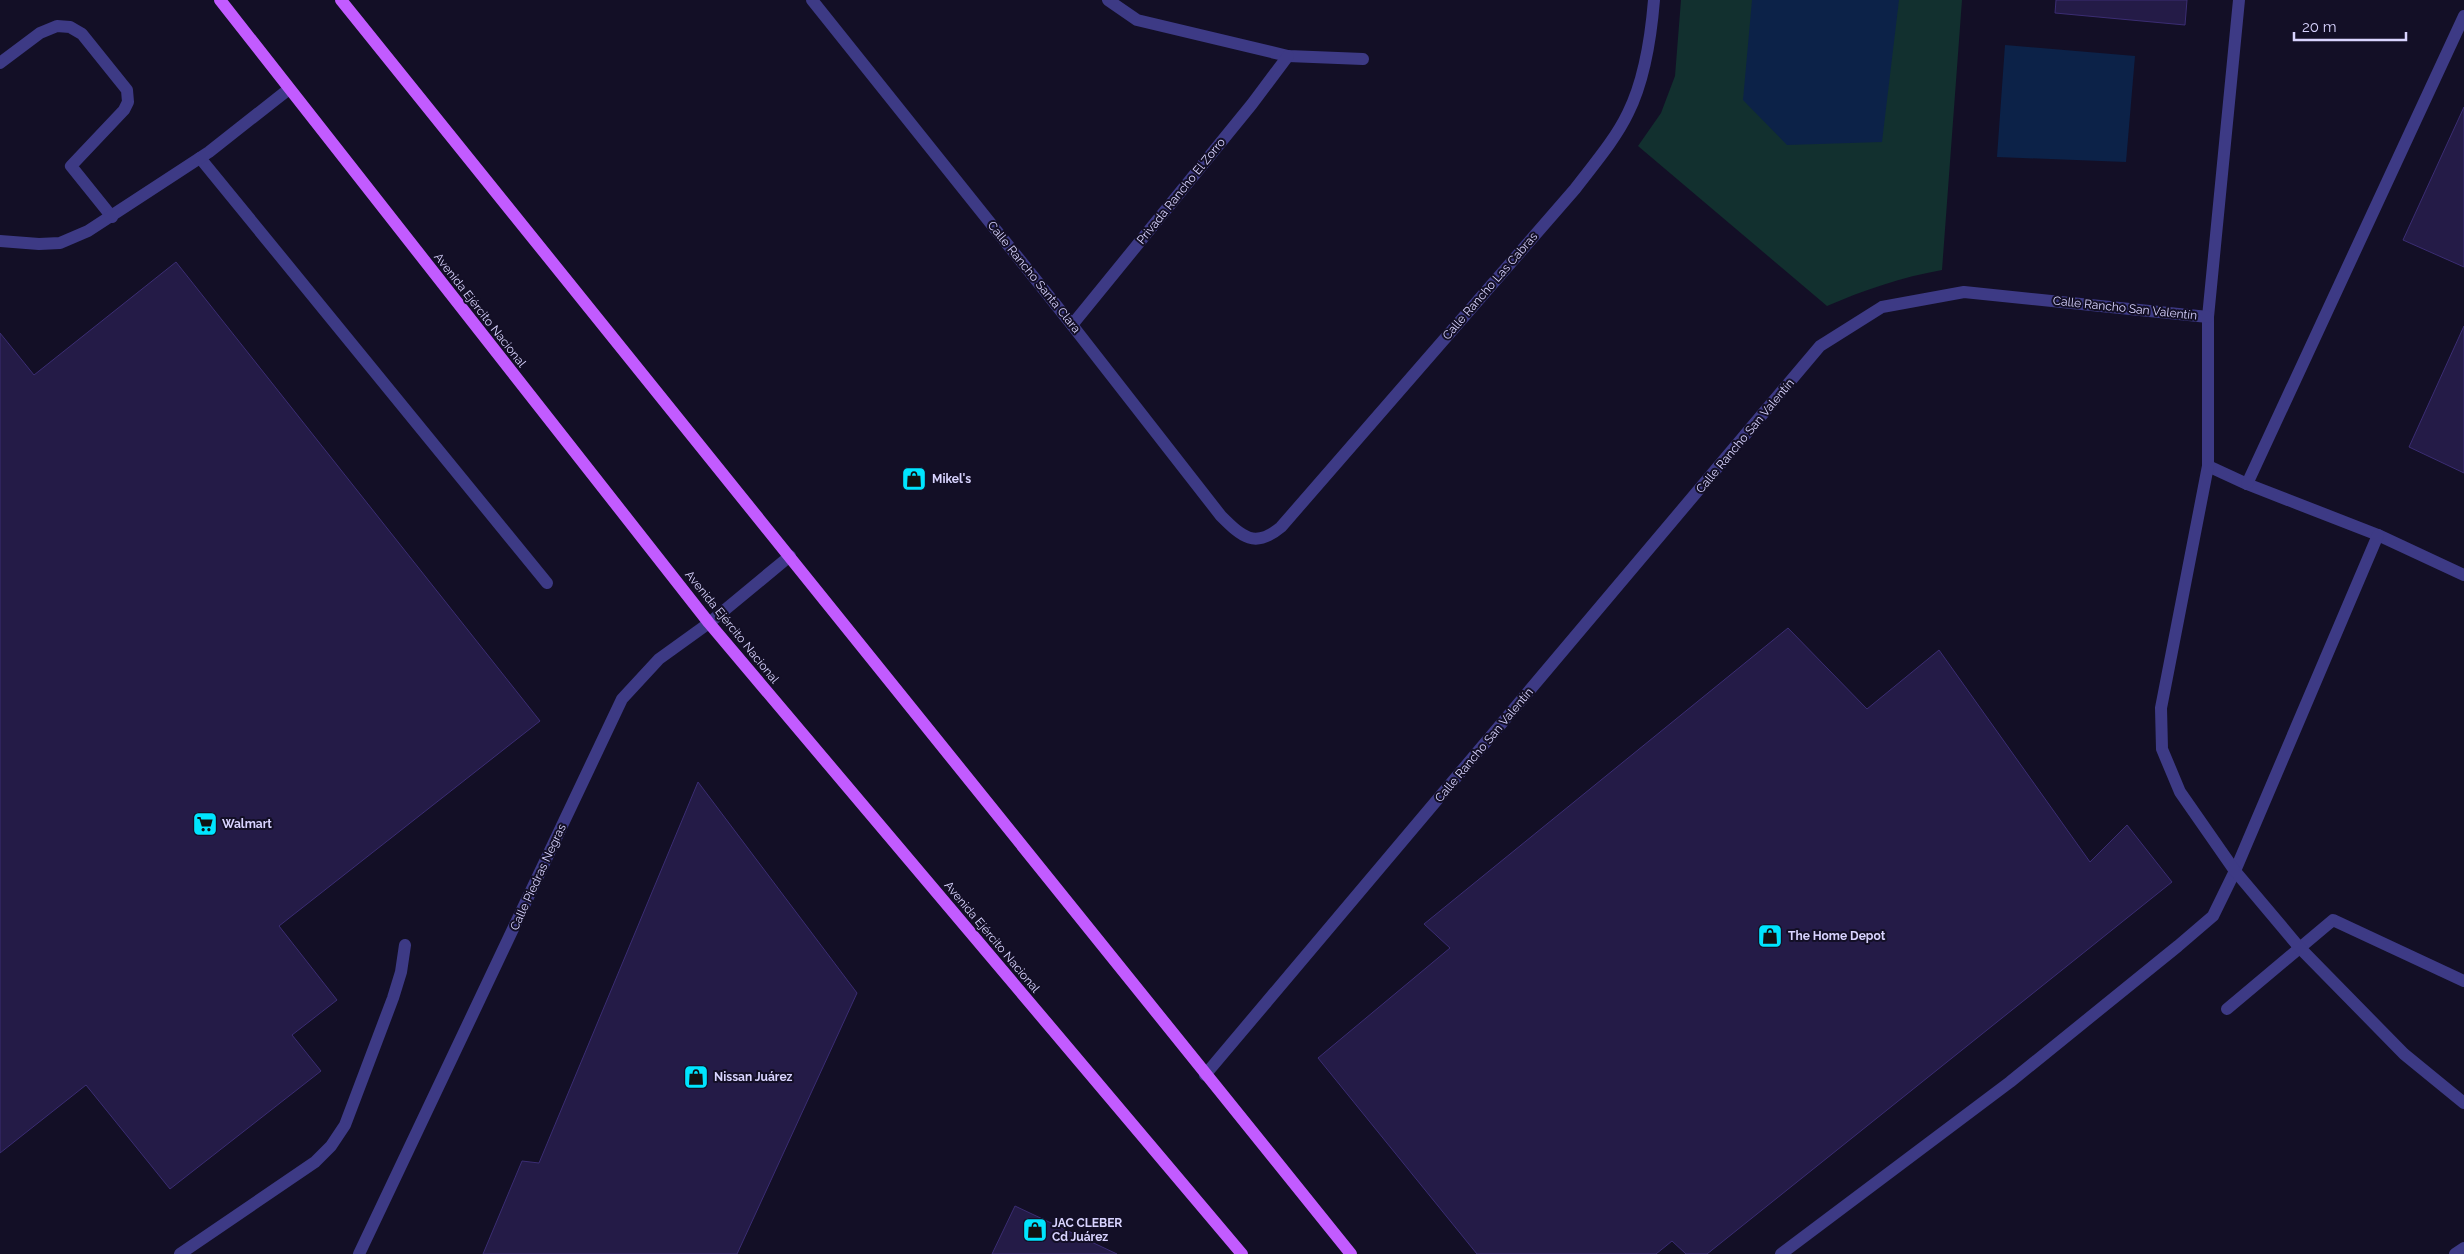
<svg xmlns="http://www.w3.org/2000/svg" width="2464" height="1254" viewBox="0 0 2464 1254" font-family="Raleway,sans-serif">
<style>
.green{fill:#12302f}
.water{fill:#0c2248}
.building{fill:#241b47;stroke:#3b2d73}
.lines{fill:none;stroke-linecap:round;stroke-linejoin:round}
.lane{stroke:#3d3a85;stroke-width:12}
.street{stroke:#3d3a85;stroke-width:12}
.primary{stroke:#c25bff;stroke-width:12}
.labels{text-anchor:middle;stroke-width:4;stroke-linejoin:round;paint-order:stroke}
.street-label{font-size:12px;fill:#d9d4ff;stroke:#130f26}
.poi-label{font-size:12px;font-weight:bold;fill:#d9d4ff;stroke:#130f26;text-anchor:start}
</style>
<rect width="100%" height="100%" fill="#130f26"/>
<path class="green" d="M1681 0H1962L1942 270C1902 277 1864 290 1827 306L1638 146 1661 113 1675 76Z"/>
<g class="water">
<path d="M1752 0H1899L1882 142 1787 145 1743 100Z"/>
<path d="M2005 45 2135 56 2126 162 1997 157Z"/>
</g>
<g class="building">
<path d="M2056 0H2187L2185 25 2055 13Z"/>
<path d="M2464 107V267L2403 240Z"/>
<path d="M176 262 540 721 279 926 337 1000 292 1035 321 1071 170 1189 86 1085 0 1153V333L34 375Z"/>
<path d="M2464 326V473L2409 447Z"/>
<path d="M1788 628 1867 709 1939 650 2090 862 2127 825 2172 882 1707 1254H1686L1672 1241 1656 1254H1477L1318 1058 1450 948 1424 924Z"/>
<path d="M698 782 857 993 737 1254H483L522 1161 539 1163Z"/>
<path d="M1015 1206 1117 1254H992Z"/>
</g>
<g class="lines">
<g class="lane">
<path d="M0 63 40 33 57 26 70 27 82 34 127 90 128 102 124 110 71 166 112 217"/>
<path d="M200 158 547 583"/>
<path d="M0 241 39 244 60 243 88 231 209 152 289 89"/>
<path d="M2208 466 2247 484 2378 535 2464 575"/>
<path d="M2247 484 2464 16"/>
<path d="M2227 1009 2333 920 2464 981"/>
<path d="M180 1254 315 1162 331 1146 345 1125 393 998 401 972 405 945"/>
<path d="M1781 1254 2010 1082 2178 946 2213 916 2235 871 2378 535"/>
<path d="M2455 1254 2464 1248"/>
</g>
<g class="street">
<path d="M812 0 1072 325 1221 516C1242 537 1255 549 1281 527L1575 189C1594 164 1615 140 1628 113 1645 79 1651 37 1654 0"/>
<path d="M1108 0 1137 20 1288 56 1363 59"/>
<path d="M2239 0 2208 317V466L2161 708 2162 749 2180 792 2235 871 2299 947 2404 1054 2464 1103"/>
<path d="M1072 325 1252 104 1288 56"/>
<path d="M1205 1075 1820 346 1882 307 1964 292 2208 317"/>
<path d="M359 1254 622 699 659 659 709 623 790 556"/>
</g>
<g class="primary">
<path d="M220 0 709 623 1242 1254"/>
<path d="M341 0 1351 1254"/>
</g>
</g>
<defs>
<symbol id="shop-square" viewBox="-11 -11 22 22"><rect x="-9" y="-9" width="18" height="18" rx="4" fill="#00e5ff" stroke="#130f26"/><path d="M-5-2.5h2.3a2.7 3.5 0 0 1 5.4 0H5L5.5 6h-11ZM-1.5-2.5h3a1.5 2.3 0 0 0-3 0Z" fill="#111"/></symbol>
<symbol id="supermarket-square" viewBox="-11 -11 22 22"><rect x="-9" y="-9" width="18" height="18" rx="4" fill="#00e5ff" stroke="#130f26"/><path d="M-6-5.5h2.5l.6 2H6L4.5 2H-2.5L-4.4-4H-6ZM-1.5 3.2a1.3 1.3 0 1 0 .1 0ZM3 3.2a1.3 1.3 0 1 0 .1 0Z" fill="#111"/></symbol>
</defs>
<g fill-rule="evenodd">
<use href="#shop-square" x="900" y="465" width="28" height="28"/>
<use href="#supermarket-square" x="191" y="810" width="28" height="28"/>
<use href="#shop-square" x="1756" y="922" width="28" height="28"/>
<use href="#shop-square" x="682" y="1063" width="28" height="28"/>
<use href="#shop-square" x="1021" y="1216" width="28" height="28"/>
</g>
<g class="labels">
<g class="street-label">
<text transform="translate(1181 191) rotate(-51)" y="4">Privada Rancho El Zorro</text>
<text transform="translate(1034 277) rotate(51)" y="4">Calle Rancho Santa Clara</text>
<text transform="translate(1490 286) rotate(-49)" y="4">Calle Rancho Las Cabras</text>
<text transform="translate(2125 308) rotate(6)" y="4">Calle Rancho San Valentín</text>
<text transform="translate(480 310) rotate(52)" y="4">Avenida Ejército Nacional</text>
<text transform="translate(1745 436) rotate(-50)" y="4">Calle Rancho San Valentín</text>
<text transform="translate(732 627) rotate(51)" y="4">Avenida Ejército Nacional</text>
<text transform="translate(1484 745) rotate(-50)" y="4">Calle Rancho San Valentín</text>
<text transform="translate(538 877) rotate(-65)" y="4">Calle Piedras Negras</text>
<text transform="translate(992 937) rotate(50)" y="4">Avenida Ejército Nacional</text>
</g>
<g class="poi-label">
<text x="932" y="483">Mikel's</text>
<text x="222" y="828">Walmart</text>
<text x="1788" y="940">The Home Depot</text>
<text x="714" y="1081">Nissan Juárez</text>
<text x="1052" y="1227">JAC CLEBER<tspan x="1052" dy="14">Cd Juárez</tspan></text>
</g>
</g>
<path d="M2294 32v8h112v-8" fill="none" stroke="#d9d4ff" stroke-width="2.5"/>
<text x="2302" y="32" font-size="15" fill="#d9d4ff" stroke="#130f26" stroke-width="4" paint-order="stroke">20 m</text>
</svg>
